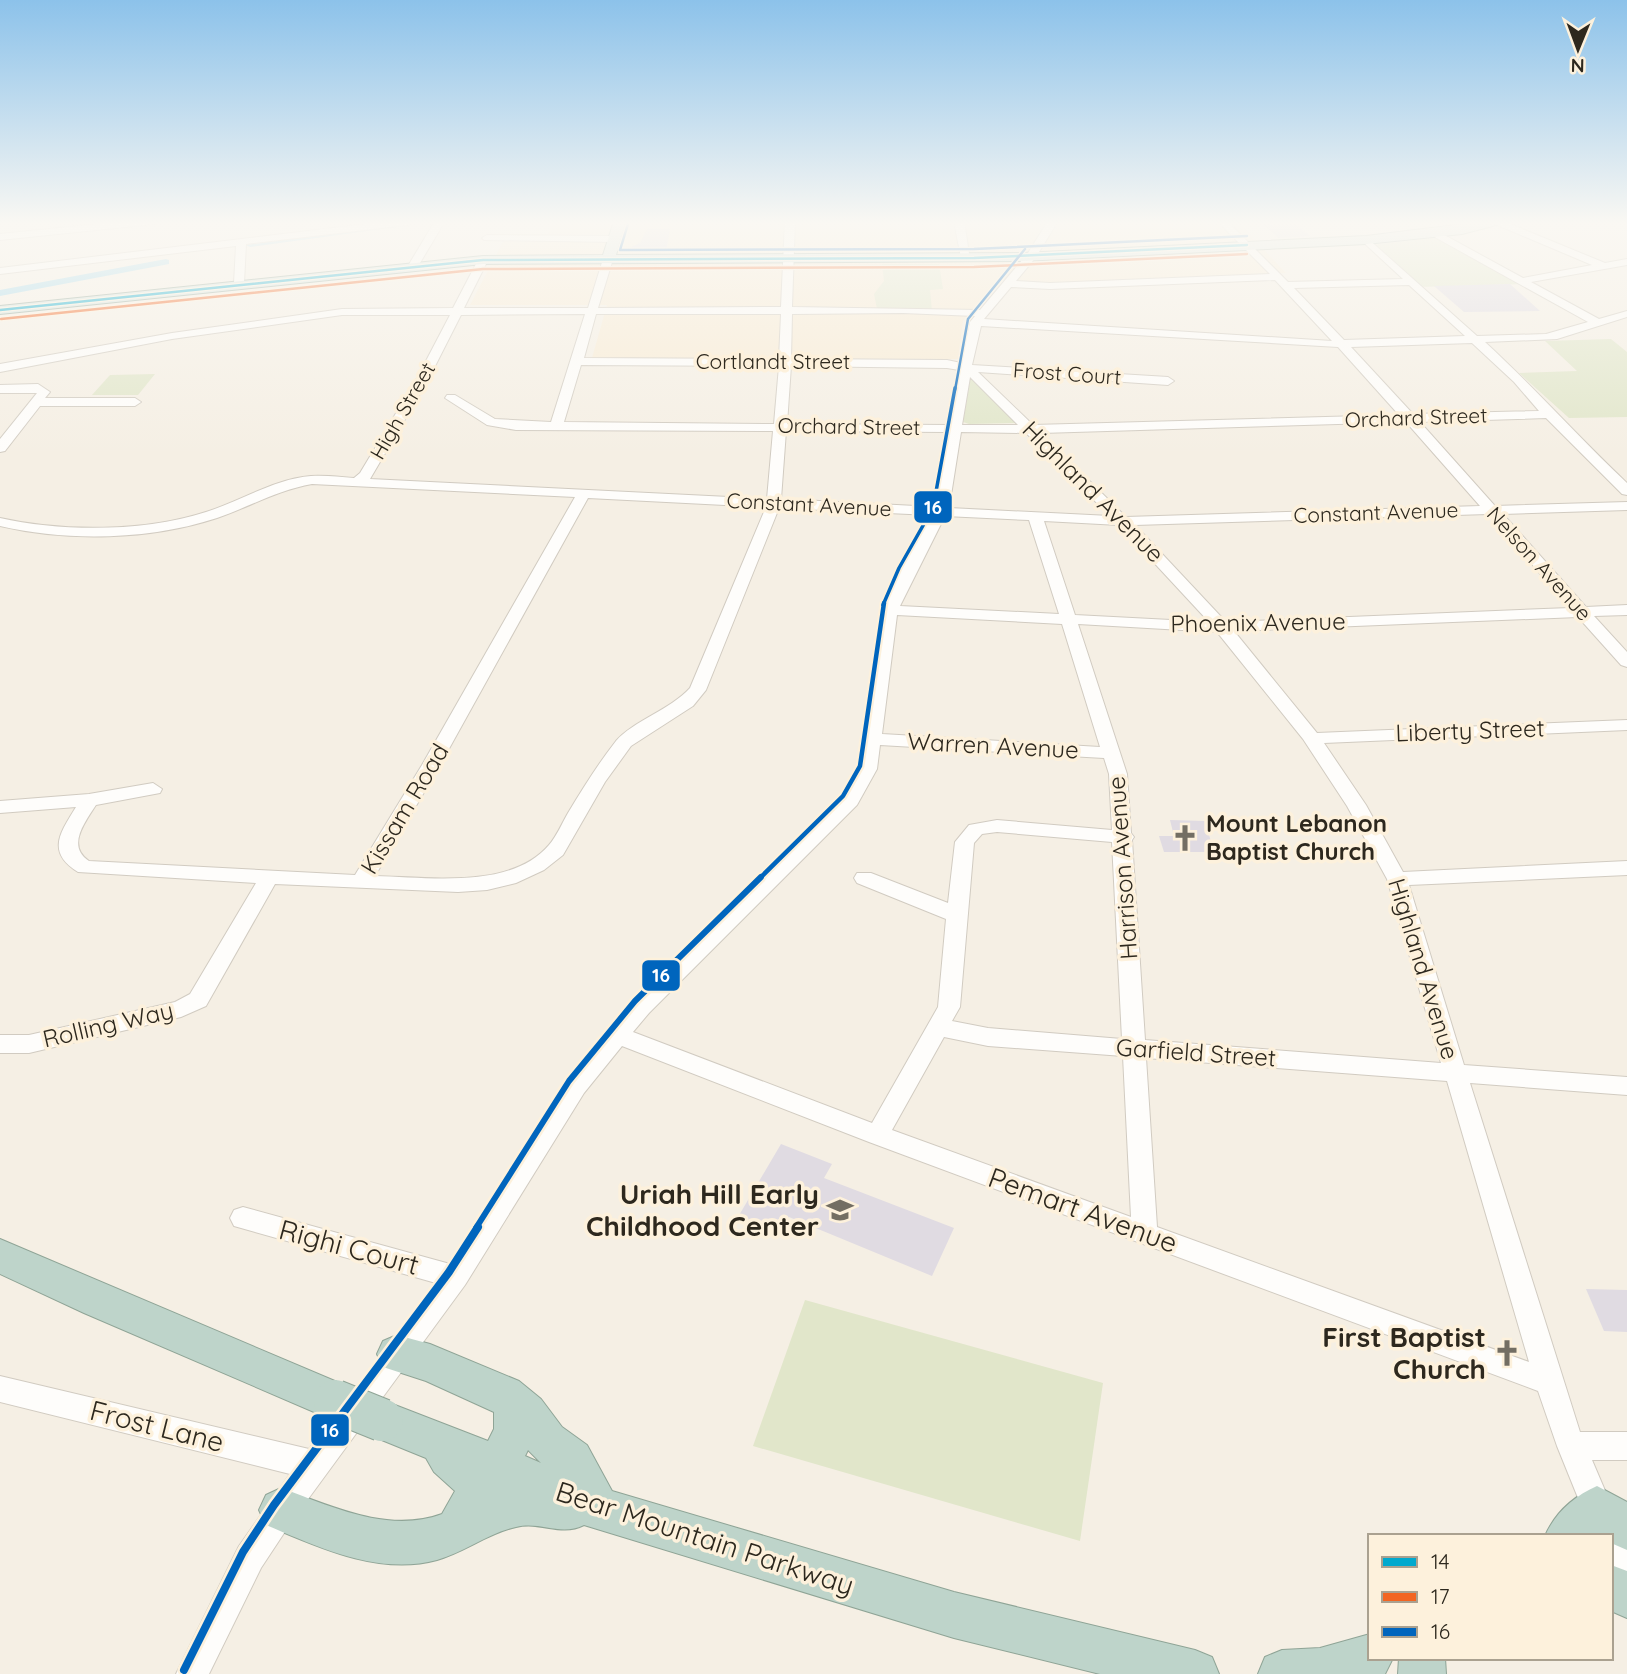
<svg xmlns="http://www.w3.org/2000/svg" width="1627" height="1674" viewBox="0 0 1627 1674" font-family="Quicksand,sans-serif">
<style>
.built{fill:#f8ebd4}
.green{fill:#e1e6ca}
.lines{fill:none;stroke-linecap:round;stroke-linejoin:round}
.canal{fill:#a2d8ec;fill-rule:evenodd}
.building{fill:#e0dbe2}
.minor-casing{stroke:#d1cbc1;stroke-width:2}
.major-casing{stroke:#8fa496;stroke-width:2}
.highway-casing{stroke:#8fa496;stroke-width:2}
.minor{fill:#fefdfb;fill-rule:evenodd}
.major{fill:#d7e4de;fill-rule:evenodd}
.highway{fill:#bed4ca;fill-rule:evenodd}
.highway-bridge-casing{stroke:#8fa496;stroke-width:44;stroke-linecap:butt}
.highway-bridge{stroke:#bed4ca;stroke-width:42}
.bus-1-casing{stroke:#fdf1dc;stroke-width:5}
.bus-2-casing{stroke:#fdf1dc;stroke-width:5}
.bus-3-far4-casing{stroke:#fdf1dc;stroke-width:5}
.bus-3-far3-casing{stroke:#fdf1dc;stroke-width:7}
.bus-3-far2-casing{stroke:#fdf1dc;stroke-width:9}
.bus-3-far1-casing{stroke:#fdf1dc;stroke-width:11}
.bus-3-casing{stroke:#fdf1dc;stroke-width:13}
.bus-1{stroke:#00a9ce;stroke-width:2.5}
.bus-2{stroke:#f26522;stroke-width:2.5}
.bus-3-far4{stroke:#0065bd;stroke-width:2.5}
.bus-3-far3{stroke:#0065bd;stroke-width:3.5}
.bus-3-far2{stroke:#0065bd;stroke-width:4.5}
.bus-3-far1{stroke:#0065bd;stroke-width:6}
.bus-3{stroke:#0065bd;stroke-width:8}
.labels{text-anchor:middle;stroke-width:7;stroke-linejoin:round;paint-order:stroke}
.far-street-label{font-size:21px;fill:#2d281e;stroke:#fdf1dc}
.street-label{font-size:24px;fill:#2d281e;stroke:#fdf1dc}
.poi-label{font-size:24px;font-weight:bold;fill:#2d281e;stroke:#fdf1dc;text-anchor:start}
.near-poi-label{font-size:28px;font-weight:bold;fill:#2d281e;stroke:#fdf1dc;text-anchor:end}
.near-street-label{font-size:28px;fill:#2d281e;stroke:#fdf1dc}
.line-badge{stroke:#fdf1dc;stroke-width:2.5}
.badge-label{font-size:19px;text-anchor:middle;font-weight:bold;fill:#fff}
</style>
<rect width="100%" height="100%" fill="#f5efe4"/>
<path class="built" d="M553 221H1237L1286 273 1052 283 998 279 963 321 958 359 592 358 607 305H470L507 234H548Z"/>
<g class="green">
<path d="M1441 237 1526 284 1418 287 1371 245Z"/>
<path d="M882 264H939L943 289 930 290 932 311 877 309 874 294 884 281Z"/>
<path d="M1611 339 1627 352V417L1569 418 1519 373 1577 371 1545 341Z"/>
<path d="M155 374 138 395H92L110 375Z"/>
<path d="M970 380H974L1016 423 969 424 963 422Z"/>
<path d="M805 1300 1103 1383 1080 1541 753 1446Z"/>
</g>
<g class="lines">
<g class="canal">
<path d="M419 221 426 223 250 247 246 245Z"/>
<path d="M166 259 169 260V264L0 296V290Z"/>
</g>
</g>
<g class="building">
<path d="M1293 222 1310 236 1278 238 1262 223Z"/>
<path d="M647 229H670L666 252H620L640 243Z"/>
<path d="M1510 284 1540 311 1464 312 1434 286Z"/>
<path d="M1170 820 1205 821 1214 852H1164L1159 836H1174Z"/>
<path d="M781 1144 832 1164 824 1178 954 1228 932 1276 789 1217 779 1234 738 1217Z"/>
<path d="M1586 1289 1627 1290V1332L1604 1331Z"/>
</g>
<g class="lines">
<defs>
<g id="minor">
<path d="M127 221H159L154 224 0 240V234Z"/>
<path d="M391 221H420L415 224 246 244 244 283 239 286 234 283 236 246 0 274V268Z"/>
<path d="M435 221H445L417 268H409L408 266Z"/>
<path d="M785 221H795L792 307 980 310 1028 253 1048 221H1058L1036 257 1016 281 1050 283 1270 274 1217 221H1227L1288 282 1403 279 1363 242 1361 240 1366 237 1477 336 1546 334 1588 322 1431 235V231H1437L1523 278 1592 265 1497 225V221H1503L1605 263 1627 259V265L1531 282 1599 319 1627 311V317L1557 339 1485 342C1535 388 1578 437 1627 483V495L1622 494 1546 418 1420 422 1495 506 1627 502V510L1503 514 1586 607 1627 605V615L1594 616 1627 652V667L1621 665 1578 617 1234 631 1317 733 1627 720V730L1324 743 1366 805 1403 872 1627 861V875L1409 885 1464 1065 1627 1077V1095L1470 1083 1580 1432H1627V1460H1592L1615 1514 1611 1523 1622 1527 1627 1538V1586L1616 1582 1611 1572V1536H1597L1600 1529 1589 1525 1557 1446 1538 1391 869 1142 622 1046 584 1093 465 1285 292 1521 261 1568 209 1674H176L239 1546 290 1474 0 1402V1376L309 1449 436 1283 234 1226 230 1218 234 1210 243 1207 450 1264 568 1081 633 1001 843 798 859 769 882 610 899 572 931 515 779 508 706 690 693 706 631 746 605 782 563 855 544 870 516 883 487 890 458 892 275 884 206 1006 181 1017 29 1053H0V1035H29L175 1002 190 994 256 883 78 872C46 852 60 833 76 807L0 813V801L89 794 153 783 162 789 160 793 96 805C85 822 66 846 89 861L355 875 422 765 575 497 312 484C278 490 249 507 217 518 150 540 68 542 0 526V518C62 532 145 532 206 512 241 501 274 479 311 476 325 475 340 477 354 478L360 473 416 380 450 315H342L172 339 0 372V364L172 333 342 309 453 308 478 260 483 257 488 260 464 308H588L603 259 608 256 613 259 598 308 781 307ZM1275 280 1332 341 984 319 1011 287 1050 289ZM1409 285 1465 336 1344 340 1294 288ZM903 313 975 316 970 322 961 363 947 360 791 359 792 314ZM585 314 551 422 495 419 455 395H447L445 398 487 425 516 430 773 431 767 499 370 479 428 380 461 315ZM596 314H781L779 359 584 358ZM981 326 1338 347 1399 415 1033 425 978 372 1168 385 1174 381 1168 377 972 365ZM1472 343 1514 382 1539 411 1413 414 1351 347ZM581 365 779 366 774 424 564 422ZM791 366 947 368 959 370 949 425 787 424ZM970 377 1018 425H962ZM1406 422 1480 506 1126 517 1041 433ZM786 431 948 432 935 507 781 499ZM961 432 1026 433 1110 516 949 508ZM588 498 766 507 690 688C670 710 633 721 616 741 598 764 583 788 568 813 562 823 557 836 549 845 511 890 427 877 375 876L440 765ZM1488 514 1570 608 1226 622 1135 525ZM945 516 1029 520 1059 614 900 606ZM1044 521 1119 525 1209 622 1075 615ZM897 615 1062 624 1100 747 882 734ZM1078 624 1217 632 1303 739 1347 806 1387 879 1441 1063 1145 1040 1132 840 1134 837 1131 833 1127 774ZM880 745 1104 758 1109 774 1112 830 997 820 969 825 955 842 948 903 871 873H857L854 878 857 883 946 919 938 1007 872 1123 633 1032 649 1013 857 805 877 769ZM997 832 1112 842 1122 1039 988 1028 952 1021 960 1007 974 843 982 834ZM944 1037 988 1046 1123 1056 1131 1217 892 1130ZM1146 1058 1447 1081 1529 1362 1157 1227Z"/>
<path d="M954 221H964L970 260 961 258Z"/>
<path d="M487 235 614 236 619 239 614 242 484 240 482 238Z"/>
<path d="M38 384 50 392 45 398H135L141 402 135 406H40L5 451 0 452V439L37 393H0V385Z"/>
</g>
<path id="major" d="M614 221H626L616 255 1022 253 1366 236 1488 221H1512L1462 234 1366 244 1022 261 483 264 0 314V306L483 256 603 255Z"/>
<g id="highway">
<path d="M0 1239 349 1387 355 1401 349 1415 335 1421 321 1415 84 1313 0 1274Z"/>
<path d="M397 1335 430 1344 519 1381 541 1399 562 1427 587 1445 612 1491 954 1592 1195 1650 1212 1657 1219 1674H1100L954 1638 584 1525C560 1537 542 1521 516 1527 488 1533 465 1552 437 1560 379 1576 318 1547 266 1525L259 1510 266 1495 281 1488C331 1506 388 1534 442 1514L455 1491 434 1472 426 1458 367 1434 361 1420 367 1406 382 1400 488 1441 494 1429V1412L426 1381 383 1367 377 1354 383 1341ZM528 1450 541 1463 525 1456Z"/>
<path d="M1597 1486 1627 1502V1550L1611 1543V1536H1545C1555 1513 1574 1496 1597 1486Z"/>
<path d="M1611 1565 1627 1571V1618L1611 1611Z"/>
<path d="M1370 1634V1658H1393L1385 1674H1258L1265 1657 1282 1650 1320 1648Z"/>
<path d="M1399 1658H1445L1446 1674H1398Z"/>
</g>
</defs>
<use href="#minor" class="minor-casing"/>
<use href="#major" class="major-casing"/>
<use href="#highway" class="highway-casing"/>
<use href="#minor" class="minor"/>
<use href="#major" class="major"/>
<use href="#highway" class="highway"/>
<defs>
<path id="highway-bridge" d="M335 1401 382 1420"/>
</defs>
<use href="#highway-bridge" class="highway-bridge-casing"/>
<use href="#highway-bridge" class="highway-bridge"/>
<defs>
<path id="bus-1" d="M0 310 483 260 974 258 1247 245"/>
<path id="bus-2" d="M1 319 483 269 974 267 1247 254"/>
<g id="bus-3-far4">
<path d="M628 224 620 250 974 249 1247 236"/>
<path d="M955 390 968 319 1025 249"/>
</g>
<path id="bus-3-far3" d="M883 605 899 568 933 508 955 388"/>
<path id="bus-3-far2" d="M759 879 843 796 860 766 884 603"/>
<path id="bus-3-far1" d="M476 1228 569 1081 635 1001 761 877"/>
<path id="bus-3" d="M184 1670 243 1552 274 1505 449 1272 478 1227"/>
</defs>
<use href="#bus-1" class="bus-1-casing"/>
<use href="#bus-2" class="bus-2-casing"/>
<use href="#bus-3-far4" class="bus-3-far4-casing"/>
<use href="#bus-3-far3" class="bus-3-far3-casing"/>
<use href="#bus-3-far2" class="bus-3-far2-casing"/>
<use href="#bus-3-far1" class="bus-3-far1-casing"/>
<use href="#bus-3" class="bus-3-casing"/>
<use href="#bus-1" class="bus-1"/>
<use href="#bus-2" class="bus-2"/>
<use href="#bus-3-far4" class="bus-3-far4"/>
<use href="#bus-3-far3" class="bus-3-far3"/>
<use href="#bus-3-far2" class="bus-3-far2"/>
<use href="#bus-3-far1" class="bus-3-far1"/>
<use href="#bus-3" class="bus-3"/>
</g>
<linearGradient id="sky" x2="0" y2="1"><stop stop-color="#8cc2ea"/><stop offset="0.49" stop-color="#faf8f3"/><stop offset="1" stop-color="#faf8f3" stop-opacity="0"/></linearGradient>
<rect width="1627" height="455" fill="url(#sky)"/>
<defs>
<symbol id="church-bare" viewBox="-9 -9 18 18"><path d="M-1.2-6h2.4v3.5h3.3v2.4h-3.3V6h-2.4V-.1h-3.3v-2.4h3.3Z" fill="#736e63" stroke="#fdf1dc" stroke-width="2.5" paint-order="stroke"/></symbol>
<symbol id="school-bare" viewBox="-9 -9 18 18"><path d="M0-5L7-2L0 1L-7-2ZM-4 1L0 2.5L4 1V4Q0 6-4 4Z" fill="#736e63" stroke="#fdf1dc" stroke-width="2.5" paint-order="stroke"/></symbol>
</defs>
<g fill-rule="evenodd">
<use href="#church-bare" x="1166" y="819" width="38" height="38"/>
<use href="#school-bare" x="821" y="1191" width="38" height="38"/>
<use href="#church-bare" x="1488" y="1334" width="38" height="38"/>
</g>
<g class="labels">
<g class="far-street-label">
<text x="773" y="369">Cortlandt Street</text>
<text transform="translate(1067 374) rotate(4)" y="7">Frost Court</text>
<text transform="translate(403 411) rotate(-60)" y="7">High Street</text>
<text transform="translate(1416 418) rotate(-2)" y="7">Orchard Street</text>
<text transform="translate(849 427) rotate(1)" y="7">Orchard Street</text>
<text transform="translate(809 505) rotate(3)" y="7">Constant Avenue</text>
<text transform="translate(1376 513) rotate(-2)" y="7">Constant Avenue</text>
<text transform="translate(1539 564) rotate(48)" y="7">Nelson Avenue</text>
</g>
<g class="street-label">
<text transform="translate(1093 492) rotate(45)" y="8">Highland Avenue</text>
<text transform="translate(1258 623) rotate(-1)" y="8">Phoenix Avenue</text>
<text transform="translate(1470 731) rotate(-2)" y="8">Liberty Street</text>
<text transform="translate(993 746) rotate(3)" y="8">Warren Avenue</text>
<text transform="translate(405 809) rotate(-59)" y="8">Kissam Road</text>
<text transform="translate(1123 868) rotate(-94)" y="8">Harrison Avenue</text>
<text transform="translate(1423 969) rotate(73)" y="8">Highland Avenue</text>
<text transform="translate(108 1025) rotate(-13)" y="8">Rolling Way</text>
<text transform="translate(1196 1053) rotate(4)" y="8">Garfield Street</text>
</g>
<g class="poi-label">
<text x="1206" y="832">Mount Lebanon<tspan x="1206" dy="28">Baptist Church</tspan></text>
</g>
<g class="near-poi-label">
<text x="819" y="1204">Uriah Hill Early<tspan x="819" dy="32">Childhood Center</tspan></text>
<text x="1486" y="1347">First Baptist<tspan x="1486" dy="32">Church</tspan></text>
</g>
<g class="near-street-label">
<text transform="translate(1083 1210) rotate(20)" y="10">Pemart Avenue</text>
<text transform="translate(349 1247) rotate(15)" y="10">Righi Court</text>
<text transform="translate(157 1426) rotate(14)" y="10">Frost Lane</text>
<text transform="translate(705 1538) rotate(18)" y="10">Bear Mountain Parkway</text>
</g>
</g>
<g class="line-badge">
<rect x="913" y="490" width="40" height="34" rx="7" fill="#0065bd"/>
<rect x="641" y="959" width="40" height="33" rx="7" fill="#0065bd"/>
<rect x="310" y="1413" width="40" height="34" rx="7" fill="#0065bd"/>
</g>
<g class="badge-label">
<text x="933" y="514">16</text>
<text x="661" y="982">16</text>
<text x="330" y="1437">16</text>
</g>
<rect x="1368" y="1534" width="245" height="126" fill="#fdf1dc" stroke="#aaa190" stroke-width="2"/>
<rect x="1382" y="1557" width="35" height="10" fill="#00a9ce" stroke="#aaa190" stroke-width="2"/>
<text x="1431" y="1569" font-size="21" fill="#2d281e">14</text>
<rect x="1382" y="1592" width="35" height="10" fill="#f26522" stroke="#aaa190" stroke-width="2"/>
<text x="1431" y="1604" font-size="21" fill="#2d281e">17</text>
<rect x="1382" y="1627" width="35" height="10" fill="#0065bd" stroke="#aaa190" stroke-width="2"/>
<text x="1431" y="1639" font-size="21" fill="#2d281e">16</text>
<g transform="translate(1578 49) rotate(181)" stroke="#fdf1dc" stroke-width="5" paint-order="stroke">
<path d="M0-5L12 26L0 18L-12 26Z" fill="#2d281e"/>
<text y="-10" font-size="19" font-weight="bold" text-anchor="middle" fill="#2d281e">N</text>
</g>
</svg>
